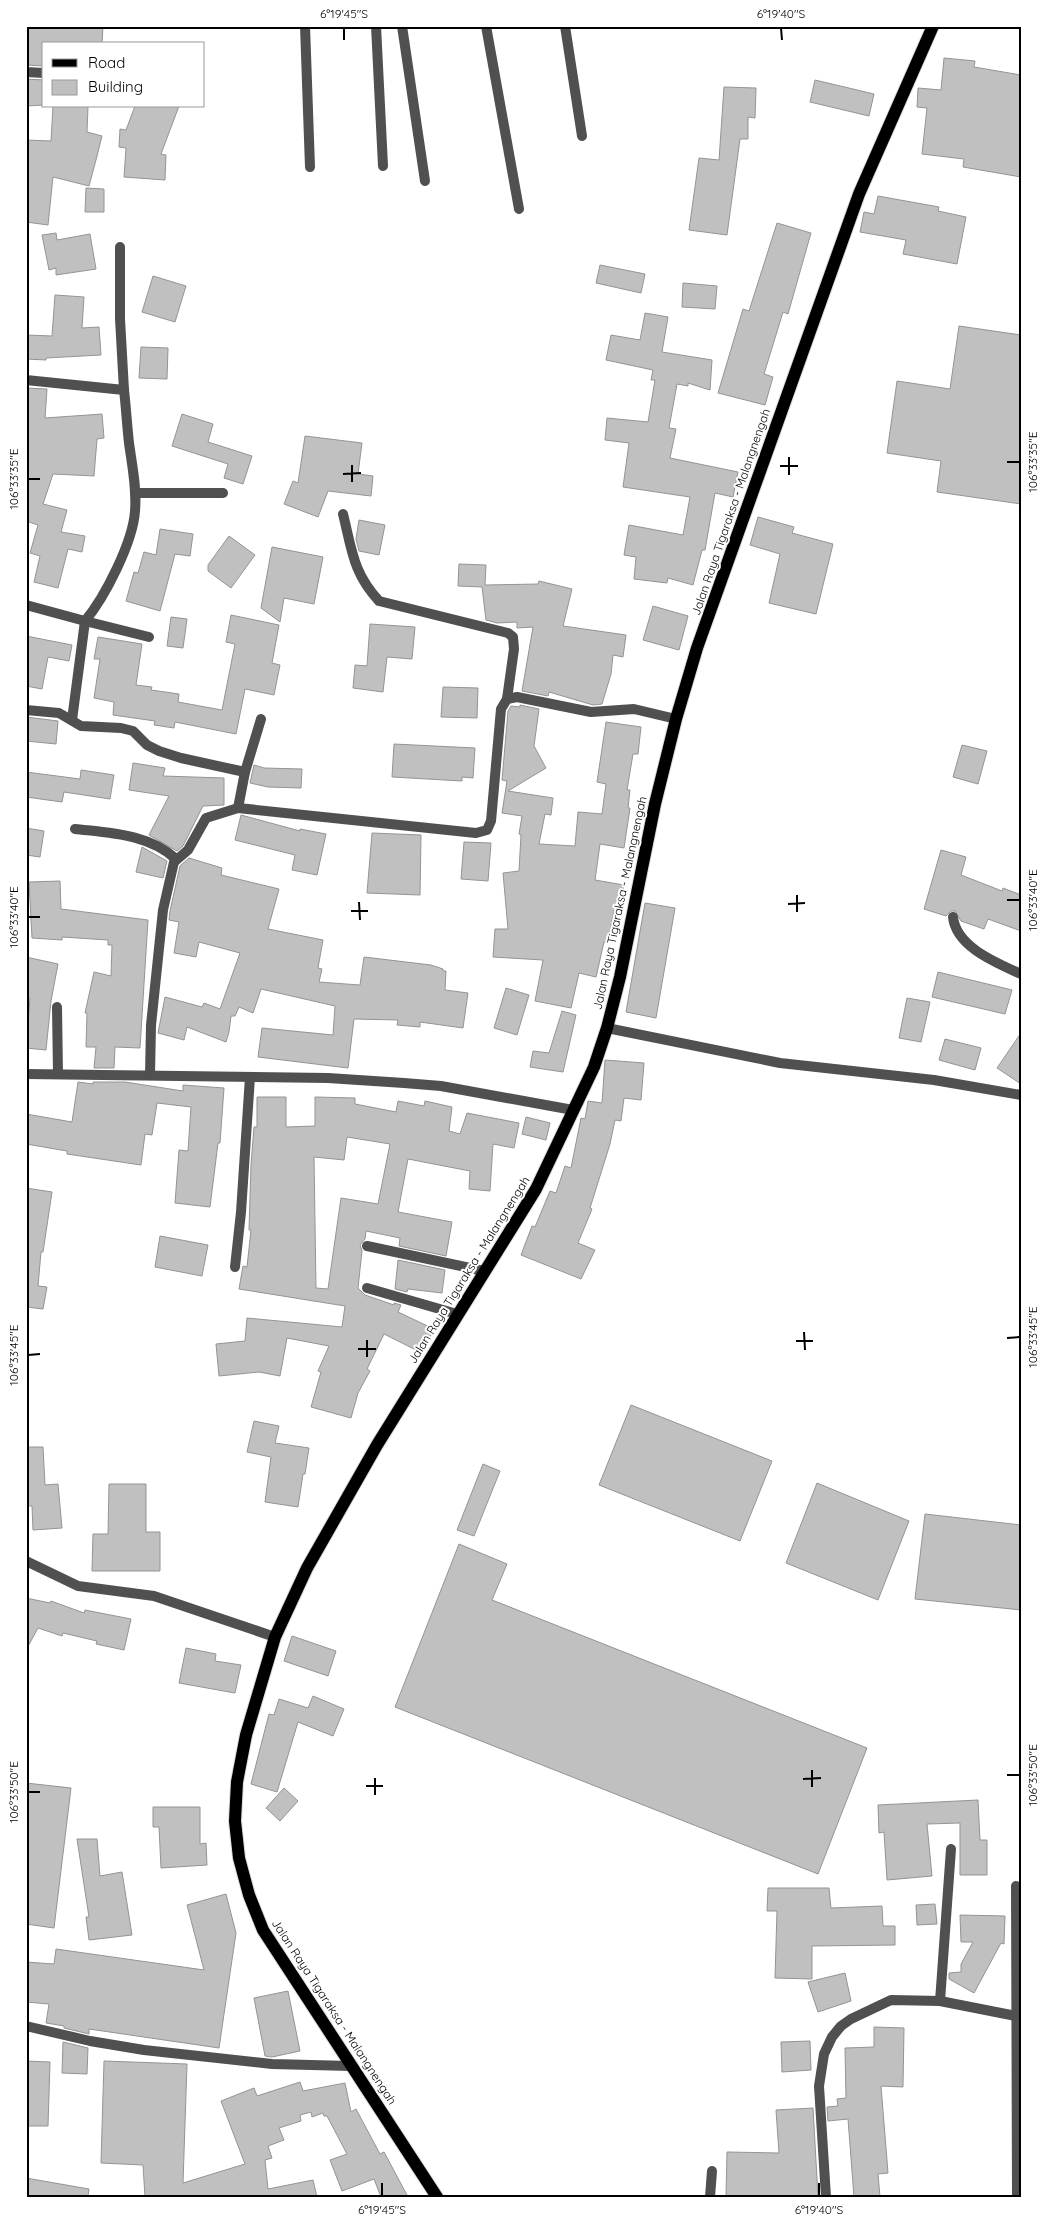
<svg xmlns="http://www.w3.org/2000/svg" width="1047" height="2223" viewBox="0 0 1047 2223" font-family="Quicksand,sans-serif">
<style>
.building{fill:#c0c0c0;stroke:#949494;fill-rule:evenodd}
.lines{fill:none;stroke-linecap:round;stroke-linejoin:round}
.primary-casing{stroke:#dbdbdb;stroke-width:14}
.minor{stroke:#505050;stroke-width:10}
.primary{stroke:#000;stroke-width:12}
.ticks{fill:none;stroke:#000;stroke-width:2}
.labels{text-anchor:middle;stroke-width:4;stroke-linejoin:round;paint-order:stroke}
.street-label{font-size:12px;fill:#000;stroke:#fff}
.neatline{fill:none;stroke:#000;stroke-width:2}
.ticks-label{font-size:12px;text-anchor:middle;fill:#000}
</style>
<rect width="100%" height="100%" fill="#fff"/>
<g class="building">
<path d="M26 26H103L102 44H44V66L26 65Z"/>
<path d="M944 58 975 61 974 67 1021 75V177L963 167 964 159 922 154 927 108 917 107 918 88 941 90Z"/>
<path d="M26 79 44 80V105L26 106Z"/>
<path d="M815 80 874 94 869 116 810 102Z"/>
<path d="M724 87 756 88 755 118 748 117V139H740L727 235 689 230 699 158 719 160Z"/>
<path d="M53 106H88L87 132 102 136 97 156 89 186 53 177 48 225 26 222V140L51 141Z"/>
<path d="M135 106H179L161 154 166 155 165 180 124 177 126 148 119 147 120 129 126 130Z"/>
<path d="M86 188 104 189V212H85Z"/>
<path d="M878 196 939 207 938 211 966 217 957 264 903 254 906 240 860 232 864 212 874 214Z"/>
<path d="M777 223 811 233 788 314 783 312 764 374 773 377 765 405 718 393 743 309 749 311Z"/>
<path d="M56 233 57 240 90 234 96 269 56 275V268L49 270 42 235Z"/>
<path d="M600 265 645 274 641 293 596 283Z"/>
<path d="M153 276 186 286 175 322 142 312Z"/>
<path d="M683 283 717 286 715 309 682 307Z"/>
<path d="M55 295 84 297 82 328 99 327 101 355 46 358V360L26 359V335L52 336Z"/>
<path d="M645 313 668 317 662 352 712 360 710 390 688 383V386L677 384 669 428 676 429 670 458 738 472 733 497 715 493 705 550H702L693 585 668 578 667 583 634 579 636 557 624 555 629 525 683 535 690 497 623 487 629 443 605 440 607 418 648 422 655 380H651L653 370 606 360 611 335 640 340Z"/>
<path d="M959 326 1021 335V504L937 492 941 461 887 453 897 381 950 389Z"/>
<path d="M141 347 168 348 167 379 139 378Z"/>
<path d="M26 388 47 389 45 418 102 414 104 438 97 439 94 476 53 474 43 504 67 510 61 532 85 536 82 552 68 549 58 588 34 582 40 556 30 553 38 525 26 521Z"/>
<path d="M182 414 213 424 208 442 252 456 243 484 224 478 228 464 172 446Z"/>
<path d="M305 436 362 443 358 474 373 476 371 496 328 491 318 517 284 504 293 481 298 483Z"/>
<path d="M758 517 794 527 792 533 833 544 816 614 769 603 780 554 750 545Z"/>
<path d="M359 520 385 525 379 555 359 551 356 539Z"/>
<path d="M160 529 193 534 190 556 175 554 160 611 126 601 134 572 138 573 144 552 156 555Z"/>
<path d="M229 536 255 555 231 588 208 571V565Z"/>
<path d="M272 547 323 557 314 604 284 598 280 622 261 608Z"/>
<path d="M459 564 486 565 485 585 538 584 539 581 572 589 563 626 626 635 623 657 613 655 611 674 602 704 593 705 549 692 548 696 522 691 533 627 517 628V622L497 623 486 620 482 587 458 586Z"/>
<path d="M653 606 688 616 679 650 643 640Z"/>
<path d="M231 615 279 625 272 663 280 665 274 695 245 689 236 734 175 722 174 728 154 725 155 721 113 715 114 702 94 698 100 659H94L98 637 142 644 136 685 152 687 151 690 179 694 178 702 222 710 235 644 226 642Z"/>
<path d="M171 617 187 619 183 648 167 646Z"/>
<path d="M370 624 415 627 412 659 387 657 383 692 353 688 355 665 367 666Z"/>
<path d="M26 636 72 645 69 661 48 657 42 689 26 686Z"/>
<path d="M443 687 478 688 477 718 441 717Z"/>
<path d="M520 705 539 709 534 746 546 768 508 791 553 798 551 815 545 814 539 844 575 846 578 812 602 814 606 784 597 782 606 722 641 727 638 754H633L627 790H630L628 808H630L624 848 600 844 595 880 624 885 619 911 614 910 608 942H604L596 977 579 973 571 1008 535 1001 543 960 493 957 495 929H508L503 873 519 871 521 835 519 834 522 816 502 813 507 781 502 780 508 711 511 706 520 707Z"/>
<path d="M26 717 58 721 56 744 26 741Z"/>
<path d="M394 744 475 748 473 778 462 777V781L392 777Z"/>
<path d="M962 745 987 751 978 784 953 777Z"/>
<path d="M133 763 165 768 163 776 224 778V805L203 806 183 846 177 851 149 835 169 796 129 790Z"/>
<path d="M254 765 264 768 302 769 301 788 268 787 250 783Z"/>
<path d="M81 770 114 775 110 799 64 792 62 802 26 797V772L80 779Z"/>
<path d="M241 815 300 831V829L326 834 317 875 292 870 295 855 235 840Z"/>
<path d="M26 828 44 831 40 857 26 855Z"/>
<path d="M372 833 421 835 420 895 367 893Z"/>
<path d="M464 842 491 843 488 881 461 879Z"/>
<path d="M142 847 167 861 163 878 136 872Z"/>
<path d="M941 850 966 857 961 875 1002 891 1003 888 1021 895V931L988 919 984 929 961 921 955 911H951L946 916 924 909Z"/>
<path d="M189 858 222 868 221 875 279 889 268 929 323 940 318 968 322 969 319 982 360 985 364 957 431 965 443 969V971H446L445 990 468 993 463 1028 420 1022V1027L397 1025 398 1020 354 1019 348 1068 258 1057 262 1028 333 1035 335 1006 261 989 253 1013 239 1007 235 1016H231L229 1032 226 1042 187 1027 184 1040 158 1033 165 997 202 1007 204 1003 220 1009 240 953 199 942 196 957 174 953 179 922 169 920 170 911 180 866Z"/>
<path d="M60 881 61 909 148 920 140 1048 115 1047 114 1068H94L96 1047H86L87 1013H85L94 972 111 976 112 945H108V940L62 937V940L32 938 29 882Z"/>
<path d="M645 903 675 908 656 1018 626 1012Z"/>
<path d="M26 957 58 964 51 1001 46 1050 26 1048 30 998 26 997Z"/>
<path d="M938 972 1012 990 1005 1014 932 997Z"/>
<path d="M506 988 529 995 517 1035 494 1028Z"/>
<path d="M907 998 930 1002 921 1042 899 1038Z"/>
<path d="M562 1011 576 1015 563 1072 530 1067 533 1051 549 1053Z"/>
<path d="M1021 1033V1084L997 1068Z"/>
<path d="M945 1039 981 1048 975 1070 939 1060Z"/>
<path d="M605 1060 644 1063 641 1100 624 1098 621 1121 615 1120 610 1144 590 1208 592 1209 578 1243 595 1250 581 1279 521 1255 532 1226 535 1227 550 1191 556 1193 565 1166 571 1168 581 1118 585 1119 588 1101 602 1103Z"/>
<path d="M78 1082 93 1084V1082H125L183 1091V1085L224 1088 220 1143H218L210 1207 175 1203 179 1150 188 1151 191 1107 157 1103 152 1135 145 1134 141 1165 67 1154V1151L26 1144V1114L72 1122Z"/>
<path d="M257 1097H286V1127L315 1126V1097L355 1098V1104L396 1112 398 1101 424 1106 425 1101 452 1107 449 1131 460 1134 467 1113 519 1123 514 1148 493 1144 490 1191 469 1189 470 1171 408 1159 398 1212 452 1222 446 1256 399 1246 400 1238 366 1231 365 1239 360 1245 362 1251 358 1288 365 1295 394 1305V1303L401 1305 398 1312 434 1329 422 1353 384 1334 367 1369 370 1371 358 1393 351 1418 311 1407 321 1372 318 1371 329 1346 287 1338 280 1376 259 1372 219 1376 216 1344 245 1341 247 1318 342 1327 345 1306 239 1289 243 1266 247 1267 251 1230H249L251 1165 254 1127H257ZM347 1137 390 1144 378 1204 341 1198 328 1289 316 1288 314 1157 344 1160Z"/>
<path d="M526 1117 550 1123 546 1140 522 1134Z"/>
<path d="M26 1188 52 1192 43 1252H41L38 1286 47 1287 43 1309 26 1307Z"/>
<path d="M160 1236 208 1245 202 1276 155 1267Z"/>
<path d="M398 1260 445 1270 442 1293 408 1289 407 1292 395 1289Z"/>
<path d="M631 1405 772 1461 740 1541 599 1485Z"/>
<path d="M254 1421 279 1426 275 1443 309 1448 305 1474H303L298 1507 265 1502 271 1457 247 1452Z"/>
<path d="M26 1447H43L45 1485 58 1484 62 1528 33 1530 32 1506H26Z"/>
<path d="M483 1464 500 1471 474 1536 457 1530Z"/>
<path d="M817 1483 909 1521 878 1600 786 1563Z"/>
<path d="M109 1484H146V1532H160V1571H92L93 1534H108Z"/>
<path d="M925 1514 1021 1525V1610L915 1599Z"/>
<path d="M459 1544 507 1564 492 1600 867 1748 818 1874 395 1707Z"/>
<path d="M26 1598 50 1603 51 1601 84 1613 85 1610 131 1619 124 1650 96 1644 97 1641 63 1633 62 1636 38 1628 26 1650Z"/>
<path d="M292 1636 336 1651 328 1676 284 1661Z"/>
<path d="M186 1648 216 1654 215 1661 241 1665 235 1693 179 1683Z"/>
<path d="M313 1696 344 1709 333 1736 298 1722 277 1792 251 1784 269 1714 274 1715 279 1699 308 1708Z"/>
<path d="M26 1783 71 1788 54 1928 26 1924Z"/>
<path d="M284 1788 298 1801 280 1821 266 1808Z"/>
<path d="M978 1800 980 1840H987V1875H960V1823L927 1824 932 1876 887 1880 884 1832 879 1833 878 1805Z"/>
<path d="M153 1807H200V1844L206 1843 207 1865 161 1868 159 1827H153Z"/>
<path d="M77 1839H97L100 1876 122 1872 132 1935 89 1940 86 1917H89Z"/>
<path d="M768 1888H829L831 1908 882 1906 883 1926H895V1945L812 1946V1979L775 1978 777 1911H767Z"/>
<path d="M226 1894 236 1933 219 2048 89 2029V2034L64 2028V2026L46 2023 49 2004 26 2002V1962L54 1964 56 1949 204 1970 187 1905Z"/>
<path d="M935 1904 937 1924 917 1925 916 1905Z"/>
<path d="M960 1915 1005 1916 1004 1944 1001 1943 974 1993 949 1979V1973L961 1972V1964L973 1942H961Z"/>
<path d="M845 1973 851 2001 818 2012 808 1982Z"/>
<path d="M288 1991 300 2051 272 2057 265 2056 254 1998Z"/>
<path d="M874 2027 904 2028 903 2087 881 2086 888 2173 878 2174 880 2197H854L848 2119 828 2121 827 2107 838 2106 837 2099 846 2098 845 2048 874 2047Z"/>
<path d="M810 2041 811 2070 782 2072 781 2042Z"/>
<path d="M63 2042 88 2048 87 2074 62 2073Z"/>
<path d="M26 2061 50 2062 48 2126H26Z"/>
<path d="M104 2061 187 2064 183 2183 245 2164 221 2101 254 2088 257 2096 300 2082 303 2091 345 2083 351 2112 356 2109 380 2154 384 2152 408 2197H381L374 2179 342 2191 330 2160 347 2154 327 2116H324L323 2113 312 2117 311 2112 300 2115 301 2121 279 2128 284 2140 268 2146 272 2158 265 2160 268 2189 313 2180 317 2197H145L143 2165 101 2163Z"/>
<path d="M813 2108 818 2197H726L727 2152 779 2153 776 2110Z"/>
<path d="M26 2178 89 2189 88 2197H26Z"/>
</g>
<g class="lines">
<defs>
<path id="primary" d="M437 2197 263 1930 249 1895 239 1858 235 1821 237 1782 246 1735 275 1637 307 1568 377 1445 536 1189 594 1067 607 1028 620 977 655 804 676 719 697 648 859 194 933 26"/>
</defs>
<use href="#primary" class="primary-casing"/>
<g class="minor">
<path d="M305 26 310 167"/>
<path d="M376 26 383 166"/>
<path d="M402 26 425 181"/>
<path d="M486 26 519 209"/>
<path d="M565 26 582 136"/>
<path d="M26 72 44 73"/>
<path d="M120 247V319L124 390"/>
<path d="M26 380 124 390C126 407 127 425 129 443 132 465 137 488 135 511 133 542 105 597 85 621L26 605"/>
<path d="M135 493H223"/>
<path d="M507 699 517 697 591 712 634 709 676 719"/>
<path d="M26 710 59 713 81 726 121 728 133 731 147 745 159 751 181 758 245 772"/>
<path d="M72 720 85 621 149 637"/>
<path d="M238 808 476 833 487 830 491 821 501 709 507 699 514 649 513 637 508 633 379 601C353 573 352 550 343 514"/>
<path d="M75 829C110 833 149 834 176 859"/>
<path d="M953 917C956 947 997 963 1021 974"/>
<path d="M57 1007 58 1074"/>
<path d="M607 1028 780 1063 934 1080 1021 1095"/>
<path d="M26 1074 328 1078 404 1083 441 1086 573 1110"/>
<path d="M150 1075 151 1025 163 910 174 862 188 850 206 818 238 808 245 772 261 719"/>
<path d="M367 1246 484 1271"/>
<path d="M235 1267 241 1212 250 1077"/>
<path d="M367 1288 457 1314"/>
<path d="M26 1561 78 1586 154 1596 275 1637"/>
<path d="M1016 1886 1017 2197"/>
<path d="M940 2001 1016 2016"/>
<path d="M26 2026 90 2041 144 2050 272 2064 351 2066"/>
<path d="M710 2197 712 2171"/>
<path d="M826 2197 819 2086 824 2054 832 2037 841 2026 851 2019 891 2000 940 2001 951 1849"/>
</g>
<use href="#primary" class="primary"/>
</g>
<path class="ticks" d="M344 28V40M781 28 782 40M789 457V475M1007 462H1020M352 465V482M780 466H798M343 474 361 473M28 479H40M797 895V912M1007 900H1020M359 902 360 920M788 904 805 903M351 911H368M28 917H40M804 1332 805 1350M1007 1338 1020 1337M367 1340V1357M796 1341H813M358 1349H376M28 1355 40 1354M812 1770V1787M1007 1775H1020M375 1778V1795M803 1779 821 1778M366 1786H383M28 1792H40M382 2183V2196M819 2183V2196"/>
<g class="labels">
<g class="street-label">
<text transform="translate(731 512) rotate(-71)" y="4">Jalan Raya Tigaraksa - Malangnengah</text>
<text transform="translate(620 903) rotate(-78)" y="4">Jalan Raya Tigaraksa - Malangnengah</text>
<text transform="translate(469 1270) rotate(-58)" y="4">Jalan Raya Tigaraksa - Malangnengah</text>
<text transform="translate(334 2012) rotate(57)" y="4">Jalan Raya Tigaraksa - Malangnengah</text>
</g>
</g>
<rect width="1047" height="2223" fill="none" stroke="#ffffff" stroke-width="55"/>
<rect x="42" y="42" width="162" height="65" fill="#ffffff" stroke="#999999"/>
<rect x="52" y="59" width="25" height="8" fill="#000000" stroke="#999999"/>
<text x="88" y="68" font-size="15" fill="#000000">Road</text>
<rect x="52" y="80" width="25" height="15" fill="#c0c0c0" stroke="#999999"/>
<text x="88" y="92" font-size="15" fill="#000000">Building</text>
<rect x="28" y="28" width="992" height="2168" class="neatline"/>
<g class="ticks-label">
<text x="344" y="18">6°19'45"S</text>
<text x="781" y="18">6°19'40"S</text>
<text transform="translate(1033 462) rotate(-90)" y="4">106°33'35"E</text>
<text transform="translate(14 479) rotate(-90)" y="4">106°33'35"E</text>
<text transform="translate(1033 900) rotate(-90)" y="4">106°33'40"E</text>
<text transform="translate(14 917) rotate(-90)" y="4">106°33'40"E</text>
<text transform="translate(1033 1337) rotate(-90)" y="4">106°33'45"E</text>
<text transform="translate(14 1355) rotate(-90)" y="4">106°33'45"E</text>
<text transform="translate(1033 1775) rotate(-90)" y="4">106°33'50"E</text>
<text transform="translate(14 1792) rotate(-90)" y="4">106°33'50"E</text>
<text x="382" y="2214">6°19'45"S</text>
<text x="819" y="2214">6°19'40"S</text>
</g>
</svg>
